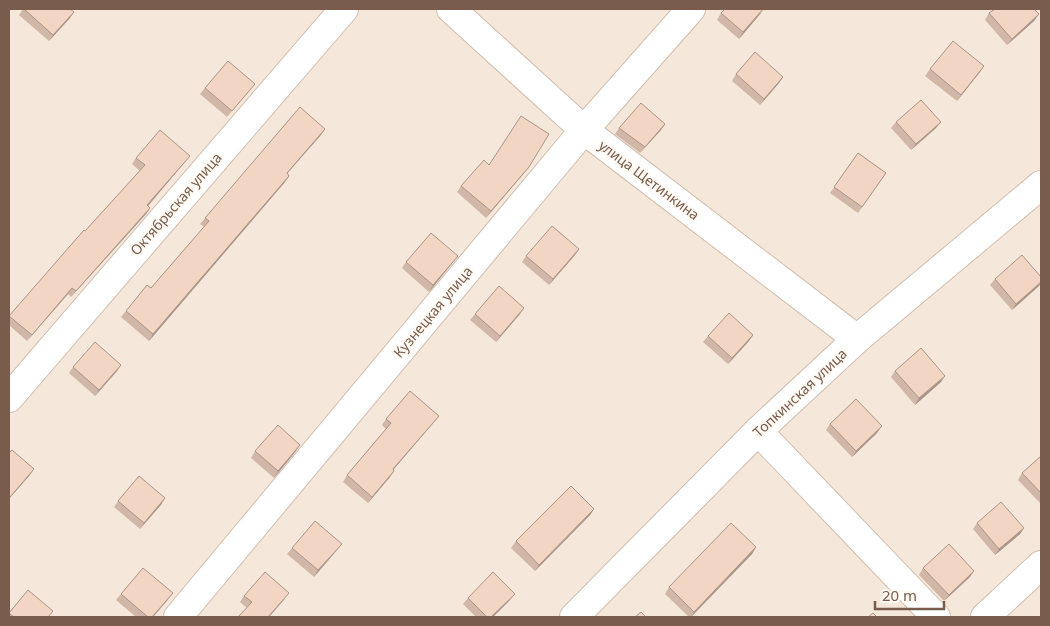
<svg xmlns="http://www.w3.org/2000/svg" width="1050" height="626" viewBox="0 0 1050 626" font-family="'Noto Sans',sans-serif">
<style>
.residential{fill:#f5e8da}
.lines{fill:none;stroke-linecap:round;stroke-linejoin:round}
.minor-casing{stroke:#d1beb0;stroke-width:30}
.minor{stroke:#fff;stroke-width:28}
.wall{fill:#d1b7a8}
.shaded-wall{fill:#aa9588}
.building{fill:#f3d5c3;stroke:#aa9588}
.labels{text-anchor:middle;stroke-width:4;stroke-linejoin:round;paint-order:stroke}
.street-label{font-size:14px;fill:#7a5c4d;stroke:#fffaf3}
</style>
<rect width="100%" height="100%" fill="#fdf6ec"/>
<rect class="residential" x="9" y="9" width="1032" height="608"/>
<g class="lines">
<defs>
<g id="minor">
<path d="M451 9 584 130 857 339"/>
<path d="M9 398 344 9"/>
<path d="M758 431 936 617"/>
<path d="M178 617 584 130 691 9"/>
<path d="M574 617 758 431 857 339 1041 185"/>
<path d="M985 617 1041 565"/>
</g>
</defs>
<use href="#minor" class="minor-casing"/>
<use href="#minor" class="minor"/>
</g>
<g class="wall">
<path d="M23 9H70V18L49 41 19 15Z"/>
<path d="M721 13H761L739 39 717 20Z"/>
<path d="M989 13 1039 14 1034 21 1007 45 985 20Z"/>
<path d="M930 69 980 72 957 101 925 76Z"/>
<path d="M736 74 783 77 779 83 760 105 732 81Z"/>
<path d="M255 84 227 117 200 94 205 88Z"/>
<path d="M896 122H941L936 128 911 150 891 128Z"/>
<path d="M665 124 661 130 640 153 615 134 619 128Z"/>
<path d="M321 135 287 174 289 176 285 182 149 341 121 317 126 311 151 288 204 227 200 224 205 218Z"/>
<path d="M858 153 886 173 858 213 830 193Z"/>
<path d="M136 158 185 162 147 206 150 208 146 214 71 297 68 294 27 341 9 325V317L84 230 85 231 140 171 132 164Z"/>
<path d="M489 165 529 167 524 173 486 218 457 192 461 186Z"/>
<path d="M579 249 575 255 549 285 522 262 526 256Z"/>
<path d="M458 256 429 292 402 268 406 262Z"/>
<path d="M1041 277V283L1039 286 1012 310 990 285 995 279Z"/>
<path d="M475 314H520L496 342 470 320Z"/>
<path d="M753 335 749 341 728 364 703 342 708 336Z"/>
<path d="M73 367 117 371 95 396 69 373Z"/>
<path d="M895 371 941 382 915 405 891 377Z"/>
<path d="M439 416 434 422 393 470 390 477 368 503 343 482 347 475 386 429 382 425 386 419Z"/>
<path d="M830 424 877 433 852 457 826 430Z"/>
<path d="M255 451H296L274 478 251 458Z"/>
<path d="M1041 456V504L1018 480 1022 473Z"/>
<path d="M165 498 140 529 114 507 118 501Z"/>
<path d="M594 509 590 515 535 571 511 548 516 541Z"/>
<path d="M977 523 1024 528 1020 534 995 555 973 529Z"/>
<path d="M756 547 752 554 691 617H689L665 594 669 587Z"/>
<path d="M292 548 337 550 314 577 287 554Z"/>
<path d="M923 568 970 577 944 601 919 575Z"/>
<path d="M121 594 168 600 153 617H136L116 600Z"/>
<path d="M244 596 285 599 269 617H238L247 608 240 602Z"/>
<path d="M468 598 510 600 493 617H476L463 604Z"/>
<path d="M9 613 49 617H9Z"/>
</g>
<g class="shaded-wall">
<path d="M764 9 761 13 739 39 743 32Z"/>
<path d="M74 12 70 18 49 41 53 35Z"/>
<path d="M1039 14 1034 21 1007 45 1012 39Z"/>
<path d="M984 66 980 72 957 101 961 95Z"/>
<path d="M783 77 779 83 760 105 764 99Z"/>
<path d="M941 122 936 128 911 150 916 144Z"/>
<path d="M665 124 661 130 640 153 645 147Z"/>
<path d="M325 129 321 135 282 179 287 173Z"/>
<path d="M190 156 185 162 143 212 147 205Z"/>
<path d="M529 167 524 173 486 218 491 211Z"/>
<path d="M289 176 285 182 149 341 153 334Z"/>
<path d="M150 208 146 214 71 297 76 291Z"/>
<path d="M579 249 575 255 549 285 553 279Z"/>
<path d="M458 256 453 262 429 292 433 285Z"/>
<path d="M1041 282 1039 286 1012 310 1016 304Z"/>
<path d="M72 288 68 294 27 341 32 335Z"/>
<path d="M524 308 520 314 496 342 500 336Z"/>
<path d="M753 335 749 341 728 364 732 358Z"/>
<path d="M121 365 117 371 95 396 99 390Z"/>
<path d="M945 376 941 382 915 405 919 398Z"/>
<path d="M439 416 434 422 388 476 393 469Z"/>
<path d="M882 426 877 433 852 457 856 451Z"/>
<path d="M300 445 296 451 274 478 278 471Z"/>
<path d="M34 469 30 475 9 499 10 497Z"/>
<path d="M394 471 390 477 368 503 372 497Z"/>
<path d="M165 498 161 505 140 529 144 523Z"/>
<path d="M594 509 590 515 535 571 539 565Z"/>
<path d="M1024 528 1020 534 995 555 999 549Z"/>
<path d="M342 544 337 550 314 577 318 570Z"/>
<path d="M756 547 752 554 691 617 694 612Z"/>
<path d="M974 571 970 577 944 601 949 595Z"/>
<path d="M173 593 153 617H152Z"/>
<path d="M289 593 269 617H268Z"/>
<path d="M515 594 510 600 493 617H491Z"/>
</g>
<g class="building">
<path d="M24 9H70L74 12 53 35Z"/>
<path d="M725 9H763L743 32 721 13Z"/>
<path d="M995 9H1034L1039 14 1012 39 989 13Z"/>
<path d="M953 41 984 66 961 95 930 69Z"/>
<path d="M755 52 783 77 764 99 736 74Z"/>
<path d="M228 61 255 84 232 111 205 88Z"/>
<path d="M921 100 941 122 916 144 896 122Z"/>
<path d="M641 103 665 124 645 147 619 128Z"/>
<path d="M300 107 325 129 287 173 289 176 153 334 126 311 147 285 151 288 209 221 205 218Z"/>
<path d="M521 116 549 134 529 167 491 211 461 186 484 160 489 165Z"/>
<path d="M160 130 190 156 147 205 150 208 76 291 72 288 32 335 9 316 84 230 85 231 145 165 136 158Z"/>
<path d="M858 153 886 173 862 207 834 187Z"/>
<path d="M552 226 579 249 553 279 526 256Z"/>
<path d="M431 233 458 256 433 285 406 262Z"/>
<path d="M1022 255 1041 277V282L1016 304 995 279Z"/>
<path d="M499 286 524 308 500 336 475 314Z"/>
<path d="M729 313 753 335 732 358 708 336Z"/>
<path d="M95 342 121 365 99 390 73 367Z"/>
<path d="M921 348 945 376 919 398 895 371Z"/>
<path d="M410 391 439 416 393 469 394 471 372 497 347 475 391 423 386 419Z"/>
<path d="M856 399 882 426 856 451 830 424Z"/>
<path d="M278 425 300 445 278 471 255 451Z"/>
<path d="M12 450 34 469 10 497 9 496V453Z"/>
<path d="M1041 456V493L1022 473Z"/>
<path d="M139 476 165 498 144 523 118 501Z"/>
<path d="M571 486 594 509 539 565 516 541Z"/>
<path d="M1001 502 1024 528 999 549 977 523Z"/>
<path d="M315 521 342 544 318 570 292 548Z"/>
<path d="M731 523 756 547 694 612 669 587Z"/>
<path d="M949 544 974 571 949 595 923 568Z"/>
<path d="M143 568 173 593 152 617H148L121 594Z"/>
<path d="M265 572 289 593 268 617H238L252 602 244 596Z"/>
<path d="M493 572 515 594 491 617H487L468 598Z"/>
<path d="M28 590 53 611 48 617H14L9 613Z"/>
<path d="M641 612 646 617H635Z"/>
<path d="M873 613 877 617H868Z"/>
</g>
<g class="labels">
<g class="street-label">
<text transform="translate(649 180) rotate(37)" y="5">улица Щетинкина</text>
<text transform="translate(176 204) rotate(-49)" y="5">Октябрьская улица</text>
<text transform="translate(433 312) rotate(-50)" y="5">Кузнецкая улица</text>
<text transform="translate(800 393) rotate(-43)" y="5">Топкинская улица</text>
</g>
</g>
<rect width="1050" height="626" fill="none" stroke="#7a5c4d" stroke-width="20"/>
<path d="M875 601v8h69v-8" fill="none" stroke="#7a5c4d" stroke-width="2.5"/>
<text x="882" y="601" font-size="15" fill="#7a5c4d" stroke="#fffaf3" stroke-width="4" paint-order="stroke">20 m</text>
</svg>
